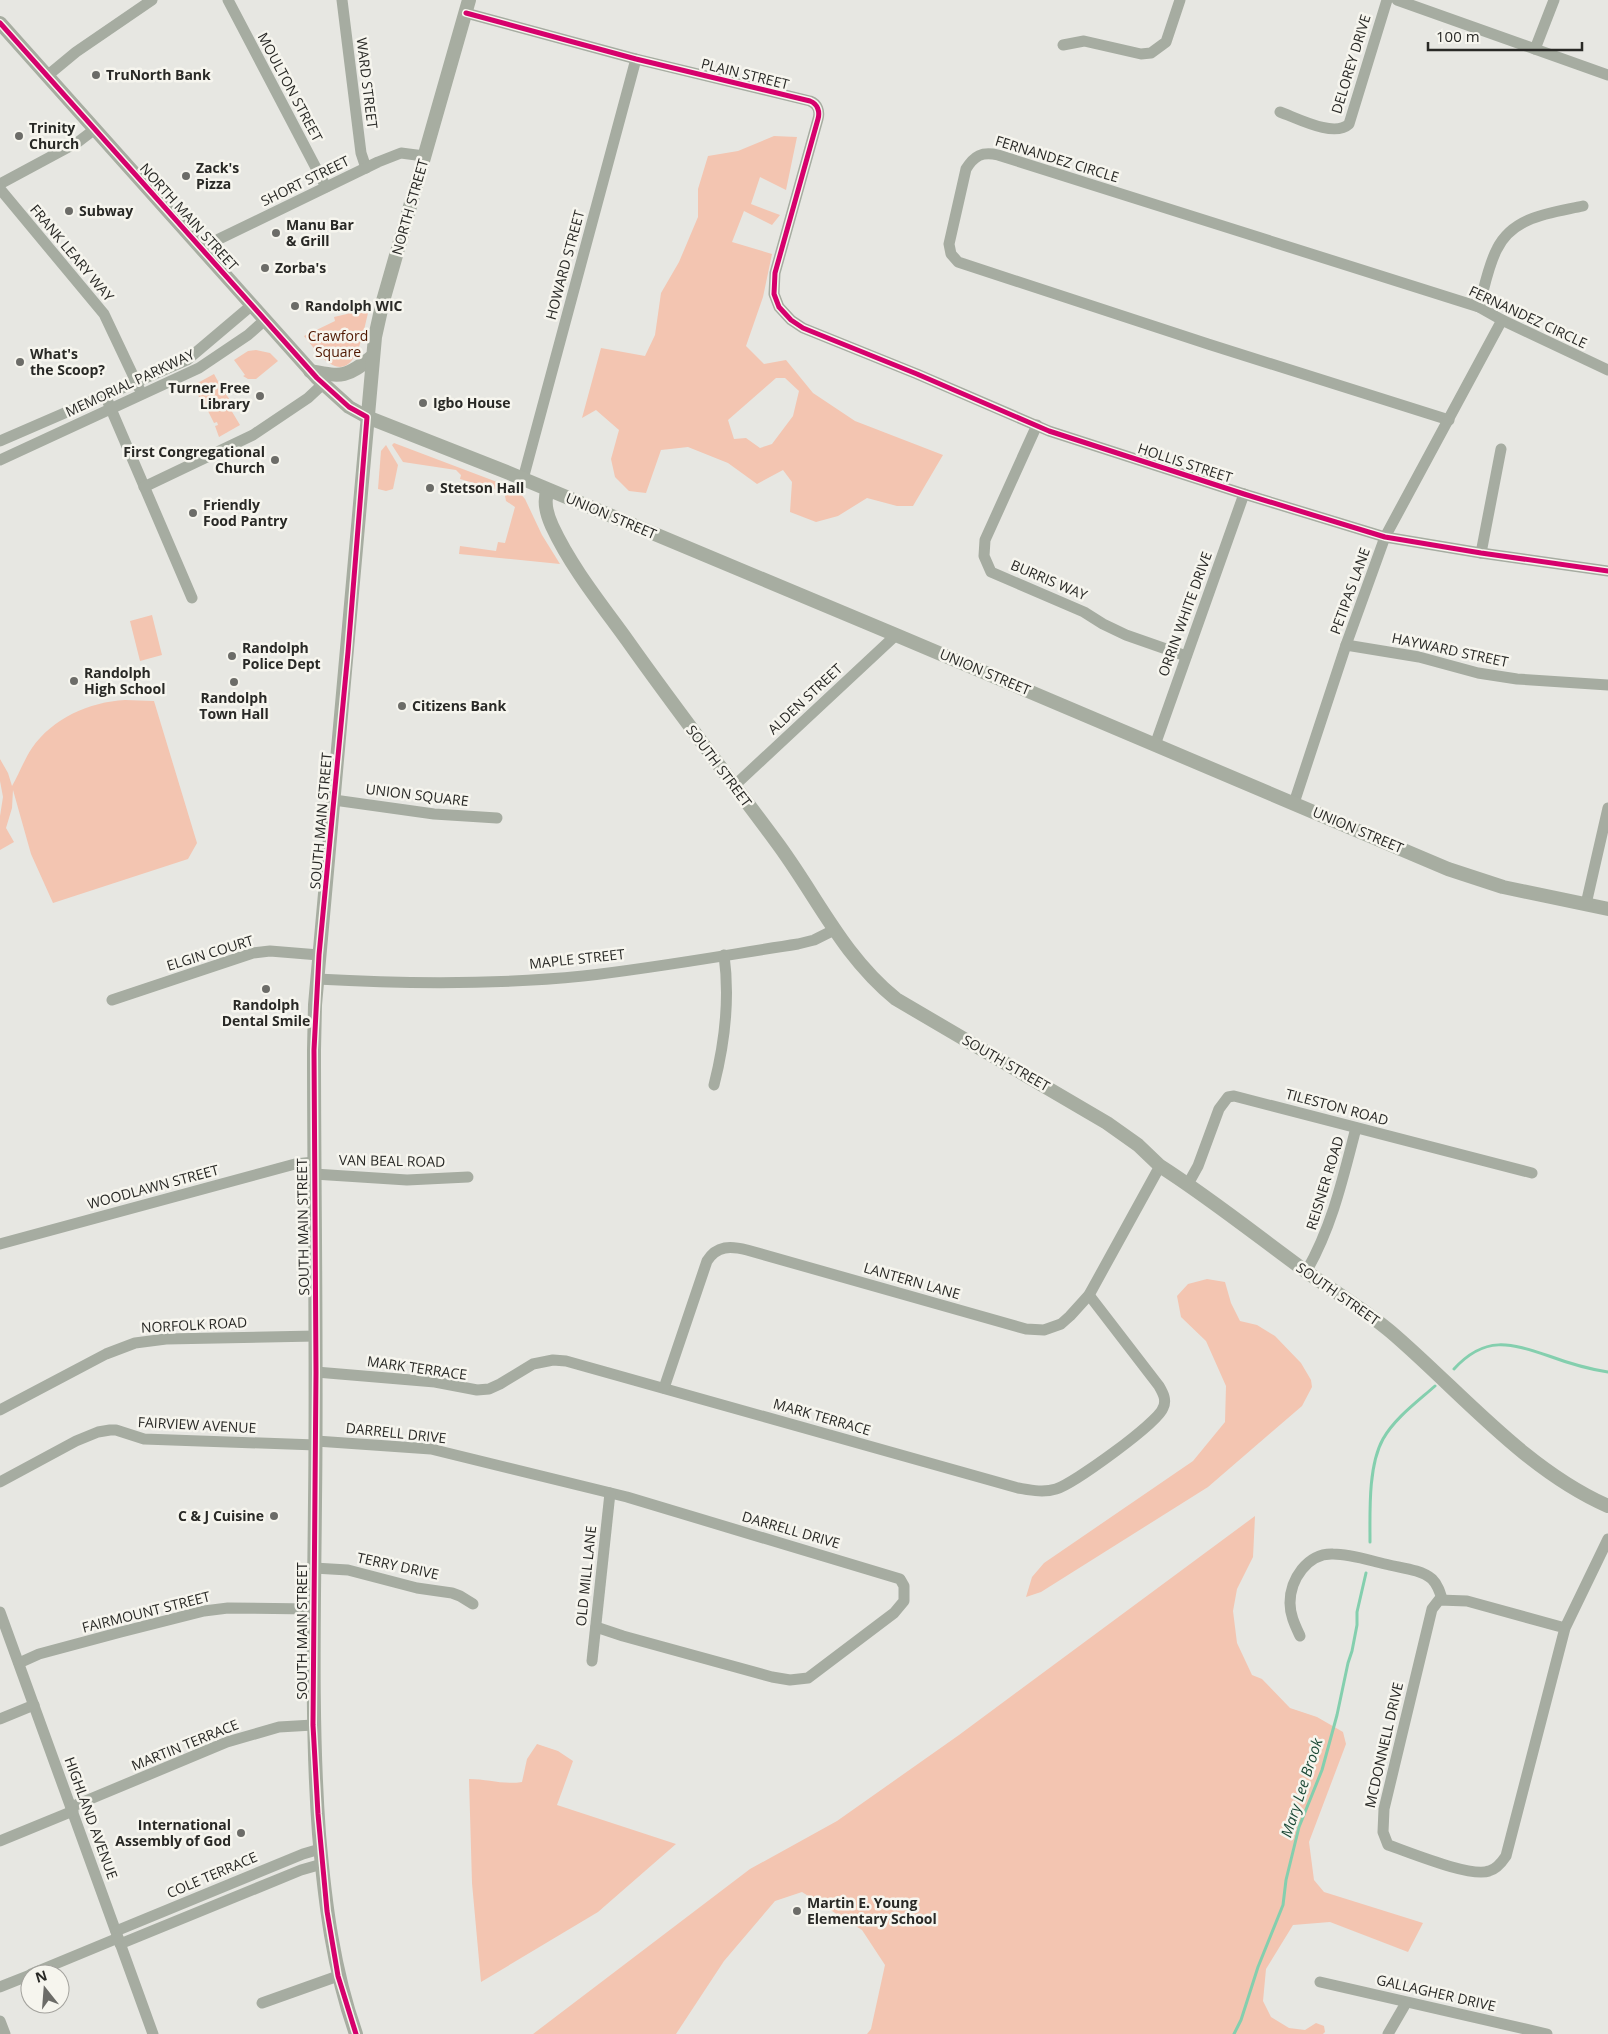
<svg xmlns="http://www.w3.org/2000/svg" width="1608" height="2034" viewBox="0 0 1608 2034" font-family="'Open Sans',sans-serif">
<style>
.green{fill:#f3c5b1;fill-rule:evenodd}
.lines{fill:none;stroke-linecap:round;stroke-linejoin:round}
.stream{stroke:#84cfae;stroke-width:3}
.minor{stroke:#a6aca1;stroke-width:11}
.major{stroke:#a7ada1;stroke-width:14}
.cycleway-casing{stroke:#f6f5ee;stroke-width:8}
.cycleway{stroke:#d6006c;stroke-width:5}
.poi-dot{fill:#6c6c68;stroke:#f6f5ee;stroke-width:2}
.labels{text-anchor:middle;stroke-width:5;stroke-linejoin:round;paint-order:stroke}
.street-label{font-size:14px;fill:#292926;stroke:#f6f5ee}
.poi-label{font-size:14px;font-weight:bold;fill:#292926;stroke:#f6f5ee;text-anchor:start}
.park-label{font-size:14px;fill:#4f1700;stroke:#f6f5ee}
.water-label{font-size:15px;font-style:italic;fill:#1d4a37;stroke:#f6f5ee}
</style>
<rect width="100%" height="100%" fill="#e7e7e2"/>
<g class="green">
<path d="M774 136 797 137 786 190 760 177 751 204 780 215 772 225 744 211 732 242 772 254 763 297 746 346 764 364 786 360 813 393 855 421 943 455 913 506H897L867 498 838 516 816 522 790 512 792 482 783 470 757 484 728 463 688 447 661 450 646 493 629 491 615 477 611 459 619 430 596 410 582 418 601 348 645 356 655 335 661 293 679 262 698 217V189L708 156 738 151ZM776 378H785L799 391 793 416 772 444 760 448 746 438 734 439 728 420Z"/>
<path d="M351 313H368C363 332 356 386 325 360 317 353 311 344 304 336L335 321 334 317Z"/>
<path d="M256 350 270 353 278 361 256 379H248L243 376 245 375 234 360 248 351Z"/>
<path d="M214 374 221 387 230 400 224 405 229 411 231 410 240 425 219 437 215 426 218 425 217 422 214 423 203 401 201 402 194 385Z"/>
<path d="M394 443 497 482 499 485 498 490 460 479 461 475 456 470 403 462 392 445Z"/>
<path d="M386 445 398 465 393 489 386 491 378 489 381 451Z"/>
<path d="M508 486 519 492 525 499 542 535 560 564 459 554 460 546 496 551 498 542 505 543 515 507 506 501 505 496Z"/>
<path d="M152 615 162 655 140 661 130 621Z"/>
<path d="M125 700 154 701 197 843 188 859 53 903 31 854 13 790 12 808 6 828 14 842 0 850V816L3 797 0 781V759L8 773 12 786C19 774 24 760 32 748 53 718 89 702 125 700Z"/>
<path d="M1207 1279 1225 1282 1231 1303 1240 1321 1257 1325 1275 1336 1301 1363 1311 1380 1312 1387 1302 1406 1208 1487 1041 1592 1026 1597 1032 1577 1044 1563 1193 1461 1225 1422 1226 1386 1206 1341 1181 1317 1177 1296 1188 1284Z"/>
<path d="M1255 1516 1253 1557 1237 1589 1233 1611 1237 1643 1252 1675 1262 1679 1290 1708 1317 1717 1343 1732 1346 1744 1309 1842 1314 1880 1324 1892 1423 1923 1408 1952 1330 1922 1293 1925 1266 1969 1263 2001 1271 2017 1289 2028 1305 2030 1316 2023 1324 2026 1325 2032 1323 2034H867L871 2029 885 1965 862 1930 802 1892 775 1901 724 1961 676 2034H533L750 1869 837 1821 959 1735Z"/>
<path d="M537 1744 558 1751 573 1761 557 1805 676 1844 598 1912 481 1982 472 1883 469 1779C488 1779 504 1785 522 1782L527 1759Z"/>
</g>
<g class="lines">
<g class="stream">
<path d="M1454 1369C1485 1335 1510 1343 1549 1356 1568 1363 1588 1369 1608 1372"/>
<path d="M1370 1542C1370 1512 1368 1466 1383 1439 1395 1418 1417 1402 1435 1386"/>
<path d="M1234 2034 1241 2020 1258 1967 1283 1905 1286 1880 1299 1827 1322 1770 1337 1715 1348 1663 1352 1651 1357 1625V1612L1366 1573"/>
</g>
<g class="minor">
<path d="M228 0 326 187"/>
<path d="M342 0 361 153 366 168"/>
<path d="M1397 0 1608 75"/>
<path d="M466 13 636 59 810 101C818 104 820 112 818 119L775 273 774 294 779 307 791 320 803 328 917 374 1049 431 1244 494 1385 537 1481 553 1608 571"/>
<path d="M1063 45 1084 41 1141 54 1151 53 1166 42 1180 0"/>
<path d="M1535 49 1554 0"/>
<path d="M47 76 76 52 152 0"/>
<path d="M1280 112C1297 118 1334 138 1349 124L1387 0"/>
<path d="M0 184 78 142 95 129"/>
<path d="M0 189 104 314 139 388"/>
<path d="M204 251 219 239 378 162 401 153 424 156"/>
<path d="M1479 307C1484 289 1488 266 1497 249 1513 216 1551 213 1583 206"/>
<path d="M108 402 192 598"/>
<path d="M1449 420 1208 344 958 262 951 254 949 244 966 169C974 156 982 151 998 155L1479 307 1502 320 1608 370"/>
<path d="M1037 425 985 540 984 556 991 572 1084 612 1103 624 1126 635 1186 656"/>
<path d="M0 441 187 360 252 305"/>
<path d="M0 460 199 368 248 335 265 320"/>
<path d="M523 479 636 59"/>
<path d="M144 487 253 435 308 398 323 384"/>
<path d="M1481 553 1501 449"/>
<path d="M1346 645 1419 657 1478 673 1517 679 1608 685"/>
<path d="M1155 745 1244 494"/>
<path d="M734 786 896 635"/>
<path d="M334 800 434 814 497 818"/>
<path d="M1294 803 1346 645 1385 537 1502 320"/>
<path d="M1586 904 1608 808"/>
<path d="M317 979C406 984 495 985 583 976 655 968 726 955 798 944L814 940 834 930"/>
<path d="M112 1000 253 953 270 951 319 955"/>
<path d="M714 1085C725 1042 730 999 724 955"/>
<path d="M314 1174 407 1180 468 1177"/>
<path d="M1188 1184 1198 1166 1219 1109 1228 1097 1234 1096 1532 1173"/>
<path d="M0 1244 295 1164 314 1162"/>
<path d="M1306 1272C1332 1227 1343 1178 1356 1128"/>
<path d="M316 1372 435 1382 477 1390 489 1389 500 1384 533 1364 553 1360 566 1361 1018 1488C1030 1490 1043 1493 1056 1489 1073 1484 1158 1423 1163 1408 1167 1400 1163 1393 1159 1386L1089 1295"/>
<path d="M664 1388 707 1261C717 1245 731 1246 747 1250L1026 1329 1044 1330 1061 1324 1070 1316 1089 1295 1160 1166"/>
<path d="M0 1410 106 1354 135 1343 166 1339 316 1336"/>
<path d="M316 1441 431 1449 627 1497 900 1579 904 1586V1601L894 1613 808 1678 790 1680 772 1677 623 1636 596 1627"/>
<path d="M0 1482 76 1441 98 1432 110 1430H116L144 1439 316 1445"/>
<path d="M314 1568 348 1570 417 1588 452 1593 460 1596 473 1604"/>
<path d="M0 1612 153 2034"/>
<path d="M1565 1628 1467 1601 1439 1600 1432 1609 1384 1809 1383 1832 1388 1845C1409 1852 1471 1878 1489 1871 1497 1869 1502 1862 1506 1856L1565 1628 1608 1539"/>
<path d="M1300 1636C1295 1625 1290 1615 1290 1603 1290 1580 1307 1553 1333 1554 1350 1554 1368 1560 1385 1564 1400 1568 1420 1569 1432 1579 1438 1585 1440 1592 1442 1599"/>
<path d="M592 1661 610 1493"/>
<path d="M19 1663 39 1654 121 1632 204 1611 228 1608 313 1609"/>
<path d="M0 1719 34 1705"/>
<path d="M71 1807 227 1742 279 1727 313 1725"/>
<path d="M0 1841 73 1811"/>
<path d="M116 1931 303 1854 320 1849"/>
<path d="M120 1944 301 1870 322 1864"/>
<path d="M31 1974 118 1938"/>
<path d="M1320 1982 1547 2034"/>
<path d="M0 1987 30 1975"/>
<path d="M262 2003 338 1976"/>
<path d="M0 2021 5 2034"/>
<path d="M1388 2034 1406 2003"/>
</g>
<g class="major">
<path d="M0 23 317 378 349 407 367 417 509 473 896 635 1448 869 1503 887 1608 909"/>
<path d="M310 371C343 377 346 378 373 356"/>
<path d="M548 490C543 501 547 515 552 526 571 567 601 604 627 640 675 708 726 774 775 840 817 896 841 954 896 999L1107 1123 1138 1145 1160 1166C1210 1198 1256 1235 1304 1270 1333 1291 1364 1309 1391 1332 1460 1391 1524 1469 1608 1506"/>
<path d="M356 2034C333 1969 325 1903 319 1834 311 1724 314 1613 315 1502 317 1351 314 1200 314 1050L315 1005 375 337 383 301 469 0"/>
</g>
<defs>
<g id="cycleway">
<path d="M466 13 636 59 810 101C818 104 820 112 818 119L775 273 774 294 779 307 791 320 803 328 917 374 1049 431 1244 494 1385 537 1481 553 1608 571"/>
<path d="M0 23 317 378 349 407 367 417 348 652 319 955 314 1050 316 1372 313 1725 318 1814 327 1911 338 1976 356 2034"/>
</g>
</defs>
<use href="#cycleway" class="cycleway-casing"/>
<use href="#cycleway" class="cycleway"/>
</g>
<g class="poi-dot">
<circle cx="96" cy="75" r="5"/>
<circle cx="19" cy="136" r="5"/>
<circle cx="186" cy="176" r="5"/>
<circle cx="69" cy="211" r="5"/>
<circle cx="276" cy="233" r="5"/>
<circle cx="265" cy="268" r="5"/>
<circle cx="295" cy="306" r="5"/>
<circle cx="20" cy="362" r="5"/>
<circle cx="260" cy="396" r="5"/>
<circle cx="423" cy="403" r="5"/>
<circle cx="275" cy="460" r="5"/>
<circle cx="430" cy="488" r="5"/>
<circle cx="193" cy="513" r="5"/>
<circle cx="232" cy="656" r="5"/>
<circle cx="74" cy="681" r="5"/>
<circle cx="234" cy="682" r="5"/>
<circle cx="402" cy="706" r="5"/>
<circle cx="266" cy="989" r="5"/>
<circle cx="274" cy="1516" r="5"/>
<circle cx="241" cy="1833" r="5"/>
<circle cx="797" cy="1911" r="5"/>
</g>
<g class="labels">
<g class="street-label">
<text transform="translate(1351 64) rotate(-73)" y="5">DELOREY DRIVE</text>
<text transform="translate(745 74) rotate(14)" y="5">PLAIN STREET</text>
<text transform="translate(367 83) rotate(83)" y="5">WARD STREET</text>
<text transform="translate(290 87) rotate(62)" y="5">MOULTON STREET</text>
<text transform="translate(1057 159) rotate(17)" y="5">FERNANDEZ CIRCLE</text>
<text transform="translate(305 181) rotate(-26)" y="5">SHORT STREET</text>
<text transform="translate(410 207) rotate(-74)" y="5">NORTH STREET</text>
<text transform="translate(189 217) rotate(48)" y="5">NORTH MAIN STREET</text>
<text transform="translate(72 253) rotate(50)" y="5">FRANK LEARY WAY</text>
<text transform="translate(565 265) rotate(-75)" y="5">HOWARD STREET</text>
<text transform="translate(1528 317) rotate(25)" y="5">FERNANDEZ CIRCLE</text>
<text transform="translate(130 383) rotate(-25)" y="5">MEMORIAL PARKWAY</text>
<text transform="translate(1185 463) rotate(18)" y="5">HOLLIS STREET</text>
<text transform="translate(611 516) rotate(23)" y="5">UNION STREET</text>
<text transform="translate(1049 580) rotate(23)" y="5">BURRIS WAY</text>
<text transform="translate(1350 591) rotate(-70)" y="5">PETIPAS LANE</text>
<text transform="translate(1185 614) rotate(-70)" y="5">ORRIN WHITE DRIVE</text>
<text transform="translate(1450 650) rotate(12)" y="5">HAYWARD STREET</text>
<text transform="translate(985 672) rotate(23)" y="5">UNION STREET</text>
<text transform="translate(805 699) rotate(-43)" y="5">ALDEN STREET</text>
<text transform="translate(719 766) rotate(53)" y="5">SOUTH STREET</text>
<text transform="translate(417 795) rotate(7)" y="5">UNION SQUARE</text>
<text transform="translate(321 821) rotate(-85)" y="5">SOUTH MAIN STREET</text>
<text transform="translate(1358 830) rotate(23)" y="5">UNION STREET</text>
<text transform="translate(210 953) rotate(-17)" y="5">ELGIN COURT</text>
<text transform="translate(577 959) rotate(-6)" y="5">MAPLE STREET</text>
<text transform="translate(1006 1063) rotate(30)" y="5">SOUTH STREET</text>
<text transform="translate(1337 1107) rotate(15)" y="5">TILESTON ROAD</text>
<text transform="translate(392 1161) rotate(1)" y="5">VAN BEAL ROAD</text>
<text transform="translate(1325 1183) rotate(-73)" y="5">REISNER ROAD</text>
<text transform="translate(153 1187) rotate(-15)" y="5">WOODLAWN STREET</text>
<text transform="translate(303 1227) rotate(-91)" y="5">SOUTH MAIN STREET</text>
<text transform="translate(912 1281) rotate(16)" y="5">LANTERN LANE</text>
<text transform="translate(1338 1294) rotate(35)" y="5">SOUTH STREET</text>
<text transform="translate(194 1325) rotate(-3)" y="5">NORFOLK ROAD</text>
<text transform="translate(417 1368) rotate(8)" y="5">MARK TERRACE</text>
<text transform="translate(822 1417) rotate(16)" y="5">MARK TERRACE</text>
<text transform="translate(197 1425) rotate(3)" y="5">FAIRVIEW AVENUE</text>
<text transform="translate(396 1433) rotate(6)" y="5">DARRELL DRIVE</text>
<text transform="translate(791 1530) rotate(16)" y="5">DARRELL DRIVE</text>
<text transform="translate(398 1566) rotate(12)" y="5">TERRY DRIVE</text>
<text transform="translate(586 1576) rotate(-84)" y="5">OLD MILL LANE</text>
<text transform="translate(146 1612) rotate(-14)" y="5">FAIRMOUNT STREET</text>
<text transform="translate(302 1631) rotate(-90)" y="5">SOUTH MAIN STREET</text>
<text transform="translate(185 1745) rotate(-22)" y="5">MARTIN TERRACE</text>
<text transform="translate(1384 1745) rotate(-77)" y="5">MCDONNELL DRIVE</text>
<text transform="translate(91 1818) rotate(70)" y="5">HIGHLAND AVENUE</text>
<text transform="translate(212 1875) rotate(-23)" y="5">COLE TERRACE</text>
<text transform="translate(1436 1993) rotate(13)" y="5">GALLAGHER DRIVE</text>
</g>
<g class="poi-label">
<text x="106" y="80">TruNorth Bank</text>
<text x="29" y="133">Trinity<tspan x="29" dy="16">Church</tspan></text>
<text x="196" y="173">Zack's<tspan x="196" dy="16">Pizza</tspan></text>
<text x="79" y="216">Subway</text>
<text x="286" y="230">Manu Bar<tspan x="286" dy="16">&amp; Grill</tspan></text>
<text x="275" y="273">Zorba's</text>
<text x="305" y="311">Randolph WIC</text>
<text x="30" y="359">What's<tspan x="30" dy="16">the Scoop?</tspan></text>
<text x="250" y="393" text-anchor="end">Turner Free<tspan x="250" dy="16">Library</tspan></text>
<text x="433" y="408">Igbo House</text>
<text x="265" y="457" text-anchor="end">First Congregational<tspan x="265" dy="16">Church</tspan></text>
<text x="440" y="493">Stetson Hall</text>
<text x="203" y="510">Friendly<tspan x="203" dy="16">Food Pantry</tspan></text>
<text x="242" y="653">Randolph<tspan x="242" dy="16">Police Dept</tspan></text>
<text x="84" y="678">Randolph<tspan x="84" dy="16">High School</tspan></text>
<text x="234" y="703" text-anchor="middle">Randolph<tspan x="234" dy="16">Town Hall</tspan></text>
<text x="412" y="711">Citizens Bank</text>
<text x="266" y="1010" text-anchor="middle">Randolph<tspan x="266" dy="16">Dental Smile</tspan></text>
<text x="264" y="1521" text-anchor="end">C &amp; J Cuisine</text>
<text x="231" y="1830" text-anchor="end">International<tspan x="231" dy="16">Assembly of God</tspan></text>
<text x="807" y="1908">Martin E. Young<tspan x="807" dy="16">Elementary School</tspan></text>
</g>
<g class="park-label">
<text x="338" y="341">Crawford<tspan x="338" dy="16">Square</tspan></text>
</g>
<g class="water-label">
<text transform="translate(1302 1788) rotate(-72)" y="5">Mary Lee Brook</text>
</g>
</g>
<g transform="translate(45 1989) rotate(343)"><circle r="24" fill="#f6f5ee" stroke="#a4a39e"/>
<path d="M0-4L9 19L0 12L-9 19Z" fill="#6c6c68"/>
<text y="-8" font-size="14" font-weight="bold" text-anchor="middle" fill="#292926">N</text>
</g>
<path d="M1428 42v8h154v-8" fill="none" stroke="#292926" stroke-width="2.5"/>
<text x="1436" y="42" font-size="15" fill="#292926" stroke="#f6f5ee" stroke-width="4" paint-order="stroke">100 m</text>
</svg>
